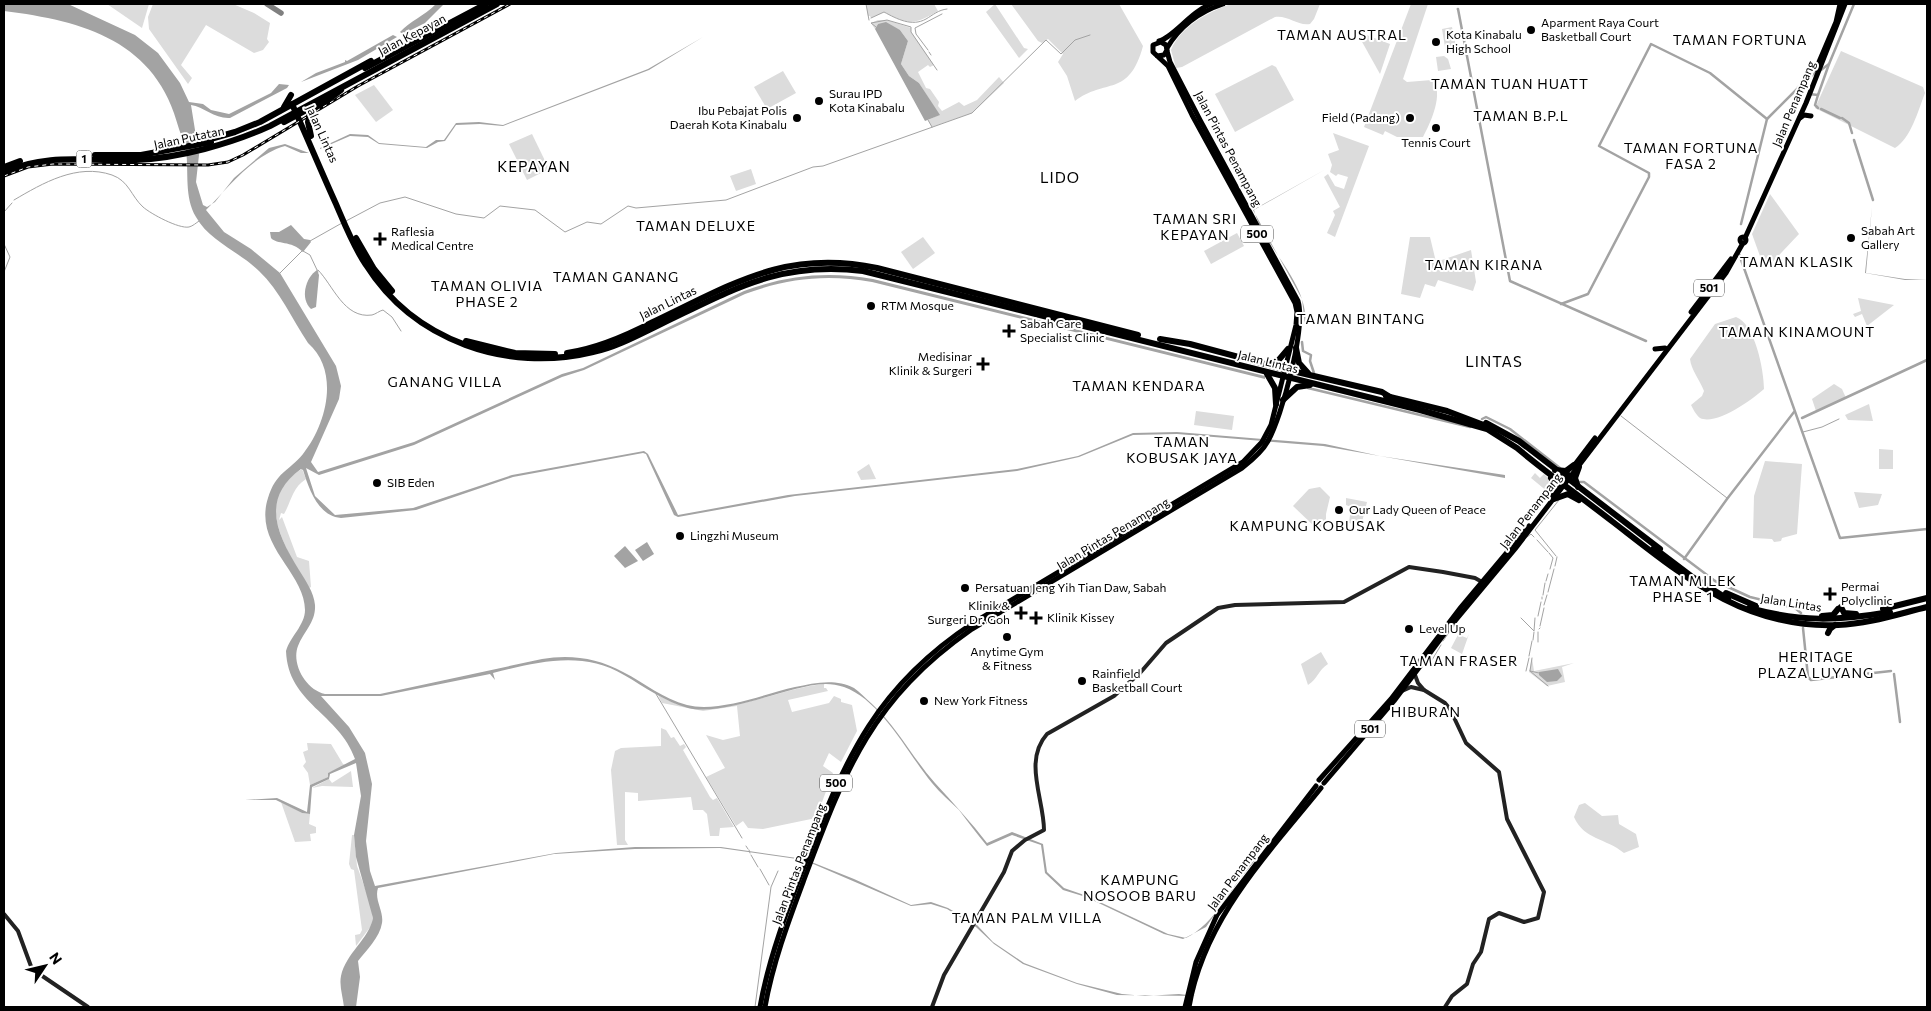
<svg xmlns="http://www.w3.org/2000/svg" width="1931" height="1011" viewBox="0 0 1931 1011" font-family="Commissioner,sans-serif">
<style>
.green{fill:#dcdcdc}
.water{fill:#a3a3a3}
.lines{fill:none;stroke-linecap:round;stroke-linejoin:round}
.stream{stroke:#a3a3a3;stroke-width:1}
.canal{stroke:#a3a3a3;stroke-width:2.5}
.taxiway{stroke:#808080;stroke-width:5.5}
.secondary{stroke:#222;stroke-width:4}
.primary{stroke:#000;stroke-width:5}
.highway{stroke:#000;stroke-width:6}
.rail-casing{stroke:#000;stroke-width:3}
.rail{stroke:#fff;stroke-width:1;stroke-dasharray:4;stroke-linecap:butt}
.poi-dot{fill:#000;stroke:#fff;stroke-width:2}
.labels{text-anchor:middle;stroke-width:4;stroke-linejoin:round;paint-order:stroke}
.shield{fill:#fff;stroke:#4c4c4c;stroke-width:1}
.shield-label{font-size:11px;font-weight:bold;fill:#000}
.poi-label{font-size:12px;fill:#000;stroke:#fff;text-anchor:start}
.street-label{font-size:12px;fill:#000;stroke:#fff}
.neighbourhood-label{font-size:14px;letter-spacing:1px;fill:#000;stroke:#fff}
.quarter-label{font-size:15px;letter-spacing:1px;fill:#000;stroke:#fff}
</style>
<rect width="100%" height="100%" fill="#fff"/>
<g class="green">
<path d="M107 4H149L142 28Z"/>
<path d="M153 4H233L254 13 270 23 267 39 269 42 263 50 254 53 206 25 181 65 192 78 188 84 149 29 148 17Z"/>
<path d="M866 4H934L938 11C914 25 909 25 884 12L871 18 870 16H868Z"/>
<path d="M995 4 1024 48 1028 49 1019 58 986 12Z"/>
<path d="M1011 4H1119L1143 46C1129 98 1105 78 1075 101L1067 76 1058 62 1063 54 1048 39 1042 43 1038 41Z"/>
<path d="M1231 4H1320L1314 19 1310 24C1297 26 1288 15 1275 17L1182 67 1176 68 1171 50C1181 26 1208 12 1231 4Z"/>
<path d="M1411 4H1428L1403 79 1407 82 1432 80C1445 92 1430 124 1423 137H1397L1385 131 1383 135 1364 127Z"/>
<path d="M878 20H887L911 28V32L934 65 930 67 928 65 918 72 926 88 930 89 939 102 938 106 942 111 959 102 964 106 977 100 999 77 1004 83 972 113 932 127 928 120 939 115 919 83 909 76 901 64 908 41 900 30 878 24 875 29 871 23Z"/>
<path d="M1452 27 1457 51 1446 53 1442 29Z"/>
<path d="M1356 31 1390 44 1380 74Z"/>
<path d="M1841 51 1923 87 1925 93C1918 111 1911 138 1895 148L1815 108Z"/>
<path d="M1444 56 1448 59 1451 69 1438 71 1436 57Z"/>
<path d="M1272 65 1276 67 1294 100 1235 132 1215 94Z"/>
<path d="M783 71 796 93 767 109 754 87Z"/>
<path d="M374 85 393 110 376 122 355 95Z"/>
<path d="M1333 133 1369 146 1335 237 1327 233 1335 215 1333 211 1340 207 1324 177 1328 174 1335 186 1344 189 1348 177 1338 174 1336 176 1330 172 1332 165 1328 154 1339 150Z"/>
<path d="M532 134 549 169 527 180 509 144Z"/>
<path d="M751 169 756 184 736 191 730 176Z"/>
<path d="M1770 194 1799 234 1765 270 1752 234Z"/>
<path d="M1237 233 1244 246 1211 264 1204 251Z"/>
<path d="M923 237 935 253 913 269 901 252Z"/>
<path d="M1410 237H1430L1436 262 1471 250 1476 282 1473 291 1438 280 1435 287 1425 284 1420 298 1401 294Z"/>
<path d="M1858 298 1894 305 1867 326 1862 314 1855 317 1853 314 1861 311Z"/>
<path d="M1736 317C1755 324 1764 370 1764 389 1753 399 1716 426 1700 418 1696 415 1693 409 1691 405L1702 396 1704 391C1700 380 1691 370 1690 359L1715 324Z"/>
<path d="M1834 384 1842 389 1846 398 1816 411 1812 399Z"/>
<path d="M1869 404 1873 421 1848 420 1845 415Z"/>
<path d="M1196 411 1234 416 1232 430 1194 425Z"/>
<path d="M1879 449 1893 450V469H1879Z"/>
<path d="M1765 461 1802 464 1797 534 1782 538 1781 541 1774 542 1772 539 1753 538 1754 496Z"/>
<path d="M869 464 876 479 861 480 857 472Z"/>
<path d="M302 469 306 479C292 488 292 500 284 514L281 513 279 520 282 517 297 557 309 561 311 587 309 588C288 552 250 499 302 469Z"/>
<path d="M1535 473 1540 478 1544 474 1548 478 1551 490 1548 492 1531 478Z"/>
<path d="M1320 487 1330 497 1326 514V529L1314 526 1293 506 1309 489Z"/>
<path d="M1854 492 1882 494 1878 505 1859 508Z"/>
<path d="M1346 498 1367 502 1361 526 1349 523 1351 507 1346 505Z"/>
<path d="M1460 631 1459 635 1467 638 1469 634 1462 654 1451 648Z"/>
<path d="M1321 652 1328 664C1318 670 1318 679 1308 685L1301 664Z"/>
<path d="M1532 658 1534 671 1574 663 1562 667 1565 682 1547 686 1529 672Z"/>
<path d="M824 684V688H826L828 691 788 700 792 712 829 703 834 696 841 699V702L852 705 857 731 841 762 829 753 823 766 833 773 816 818 763 829 748 828 743 821 736 826 706 777 725 768 706 735 723 740 740 736 737 706 703 711 662 703 658 695C710 727 769 690 824 684Z"/>
<path d="M661 728 666 730 671 738 674 737 680 746 684 744 686 747 683 750 710 797 713 800 717 798 734 827 720 828 719 836H710L707 814 703 810H693L691 797 638 801V793L625 792V840L628 845H617L611 770 615 751 621 748 661 746Z"/>
<path d="M307 743 331 744 343 764 346 765 328 773V777L310 785 308 773 303 766 306 762 303 752 308 750Z"/>
<path d="M351 771 353 787 322 786 312 788 329 779 332 783Z"/>
<path d="M281 802 302 813 310 814 309 824 316 827V833L310 834 311 841 295 842Z"/>
<path d="M1585 803 1602 816 1618 815 1619 824 1636 834 1639 847 1624 853C1606 838 1584 840 1574 817L1579 805Z"/>
<path d="M352 835H354L357 866 371 905 373 918 371 926 356 946 355 935 360 934 362 930 354 870 351 869 349 864Z"/>
</g>
<g class="water">
<path d="M4 4H68L135 35 158 53 180 83 189 102 203 104 211 110 229 114 271 93 279 84 289 85 287 88 230 118C215 119 204 107 191 105L199 155 196 182 203 205 207 207 215 202 234 178 269 148 285 144 309 153H301L285 146C253 155 229 187 206 210L224 232 251 249 280 273 336 366 341 386 339 399 311 462 318 472 414 442 562 374 583 368 744 291C787 275 828 271 873 279L1265 376V379L872 282C827 274 788 278 745 294L584 370 562 377 414 445 319 475 306 468 315 496 335 515 413 508 512 475 644 451 648 454 678 515 788 495 1017 469 1078 456 1133 433 1177 432 1325 444 1380 456 1505 475V478L1323 446 1177 434 1133 435 1079 457 1017 471 795 496 678 517 674 515 646 454 643 453 513 477 416 510 341 518C318 516 309 489 303 470L301 469C260 499 277 534 299 570 305 580 314 592 315 605 316 622 304 631 298 646 291 664 306 690 325 694H380L542 659C570 654 598 658 623 672 645 683 663 699 687 705 718 713 764 694 795 687 814 683 835 678 854 688 860 692 866 699 871 703 897 727 912 757 935 783 953 803 971 822 987 843L1012 832 1043 844 1047 872 1064 888 1087 896 1168 934 1186 938C1214 925 1236 882 1255 857L1257 858 1236 884 1206 927 1183 939 1164 934 1086 897 1063 890 1045 873 1041 845 1012 835 987 846C977 834 968 822 959 810 950 801 940 793 932 783 908 754 881 700 844 687 827 681 812 685 795 689 766 696 718 715 688 708 665 702 645 687 624 675 582 650 538 662 493 673L495 680 490 674 381 696H321L349 727 365 753 372 784 366 841 370 871 375 886 556 853 635 847H721L804 859 854 879 911 905 931 902 948 908 977 925 993 942 1024 963 1077 983 1122 994 1145 996 1179 994 1196 996 1117 995 1077 984 1023 964 994 944 976 927 947 909 931 904 911 906 804 860 720 848 635 849 554 854 378 888C374 900 384 911 382 923 380 937 366 951 358 961L360 977 356 1007H344C343 997 339 986 341 976 346 953 369 939 373 918L356 857 354 835 361 796 356 763 330 774 329 779 312 787 310 814 302 813 276 800H245L277 798 307 812 310 785 328 777V773L355 759C339 713 288 704 286 651 290 637 305 625 305 610 305 572 253 545 268 498 276 472 288 472 303 454 327 424 340 371 308 343 292 319 280 291 259 271 240 252 209 241 196 217 184 197 189 172 186 150 185 143 181 136 179 129 157 41 84 21 4 11Z"/>
<path d="M436 4H444L425 23 403 34 400 32C410 21 424 16 436 4Z"/>
<path d="M886 22 900 30 908 41 901 64 909 76 919 83 940 115 925 121 875 29 878 24Z"/>
<path d="M393 35 397 37 358 60 301 82 316 73 345 62V60L347 61Z"/>
<path d="M703 37 649 70 503 126 480 124 456 125 445 141 438 142 427 148 379 144 368 137 350 136 320 149V148L350 134 368 135 379 143 426 147 436 140H444L456 123 479 122 503 125 648 69Z"/>
<path d="M1326 169 1254 210C1264 248 1310 284 1305 325L1302 299 1253 210Z"/>
<path d="M1872 207 1866 273 1905 279H1927L1905 280 1865 273Z"/>
<path d="M291 225 304 239 310 240 311 242 303 252C291 240 277 245 271 238L270 232H279Z"/>
<path d="M317 270 319 275 316 307 311 309C300 299 305 278 317 270Z"/>
<path d="M647 542 654 554 643 561 635 550Z"/>
<path d="M625 546 638 561 625 568 614 556Z"/>
<path d="M1558 669 1562 676 1557 681 1547 682 1539 675V672Z"/>
</g>
<g class="lines">
<g class="stream">
<path d="M866 4 869 20"/>
<path d="M1457 9H1458"/>
<path d="M871 18 884 12C897 19 912 27 926 19 933 15 938 10 947 9"/>
<path d="M876 27 871 23 887 20 911 27V32L937 70"/>
<path d="M928 50 916 34 915 28 942 14"/>
<path d="M929 52 931 55"/>
<path d="M928 120 932 127"/>
<path d="M14 200C43 183 77 163 112 175 129 181 131 196 143 207 151 214 179 229 189 227 193 226 196 223 199 221"/>
<path d="M4 212 12 203"/>
<path d="M346 221 380 203 405 197 456 214 484 218 500 206 535 210 565 232 587 222 601 224 628 206 636 208 726 200 813 167 823 166 972 113 1046 40 1061 54 1075 40 1090 35"/>
<path d="M310 241 342 223"/>
<path d="M4 244 10 257 4 272"/>
<path d="M303 251 310 255 318 272"/>
<path d="M318 270C333 285 344 319 372 315 376 314 379 311 383 310L392 317 401 331"/>
<path d="M280 273 302 251"/>
<path d="M1621 416 1727 498"/>
<path d="M1803 432 1822 427 1839 419"/>
<path d="M1527 537 1531 534 1534 537"/>
<path d="M1537 540 1548 552"/>
<path d="M1549 553 1553 558 1550 569"/>
<path d="M1556 556 1535 530 1559 500"/>
<path d="M1555 566 1557 557"/>
<path d="M1546 581 1548 574"/>
<path d="M1548 592 1554 569"/>
<path d="M1543 595 1545 583"/>
<path d="M1542 599V597"/>
<path d="M1544 605 1547 595"/>
<path d="M1538 616 1541 602"/>
<path d="M1521 618 1534 631 1535 618"/>
<path d="M1540 626 1544 608"/>
<path d="M1453 628 1457 622"/>
<path d="M1539 629 1540 628"/>
<path d="M1533 640 1534 632"/>
<path d="M1443 641 1450 631"/>
<path d="M1538 642V632"/>
<path d="M1529 656 1532 641"/>
<path d="M1532 658 1530 671 1548 686"/>
<path d="M1432 660 1441 645"/>
<path d="M1526 671 1529 658"/>
<path d="M1530 671 1539 673"/>
<path d="M656 694 742 838"/>
<path d="M746 846 748 849"/>
<path d="M749 850 750 853"/>
<path d="M751 855 758 867"/>
<path d="M760 869 769 885"/>
<path d="M755 1007 771 887 778 871"/>
</g>
<g class="canal">
<path d="M1458 9 1510 281 1646 341"/>
<path d="M1821 70 1829 64 1854 4"/>
<path d="M1798 87 1803 91"/>
<path d="M1809 94 1818 95 1829 64"/>
<path d="M1818 108 1815 105 1818 95"/>
<path d="M1821 109 1840 118"/>
<path d="M1842 118 1849 123 1852 133"/>
<path d="M1854 140 1873 200"/>
<path d="M1741 224 1767 119 1807 79 1816 72"/>
<path d="M1739 254 1840 538 1927 529"/>
<path d="M1561 304 1588 294 1649 177V173L1599 146 1651 44 1710 73 1767 119"/>
<path d="M1302 342 1303 351 1311 355 1310 361 1314 373"/>
<path d="M1308 388 1470 427"/>
<path d="M1802 418 1927 360"/>
<path d="M1482 419 1486 417 1510 429 1560 468"/>
<path d="M1579 482H1584L1715 581 1750 597 1795 608 1801 613"/>
<path d="M1684 559 1727 499 1794 412"/>
<path d="M1803 628 1808 677 1811 680 1891 671"/>
<path d="M1894 674 1900 722"/>
</g>
<path class="taxiway" d="M267 4 281 13"/>
<g class="secondary">
<path d="M1415 675 1418 683 1424 690"/>
<path d="M1402 691 1411 687 1424 690 1445 703 1450 709 1466 743 1499 772 1507 819 1544 892 1538 918 1524 922 1499 913 1489 919 1481 952 1473 964 1467 984 1452 996 1445 1007"/>
<path d="M4 914 18 931 32 969 88 1007"/>
<path d="M932 1007 944 975 1004 872 1012 851 1025 840 1044 830C1044 799 1023 761 1047 734L1114 696 1140 673 1166 643 1218 608 1235 605 1344 602 1409 567 1443 572 1475 578 1482 582"/>
</g>
<g class="primary">
<path d="M1159 41C1174 37 1190 12 1211 4"/>
<path d="M1167 48C1180 26 1199 12 1223 4"/>
<path d="M1816 69 1836 22 1840 4"/>
<path d="M1800 118 1804 115 1811 116"/>
<circle cx="1743" cy="240" r="3"/>
<path d="M1745 238 1806 103 1845 4"/>
<path d="M1709 288 1731 259"/>
<path d="M1691 312 1704 295"/>
<path d="M1655 349 1665 348"/>
<path d="M1573 467 1595 438"/>
<path d="M1552 495 1568 474"/>
<path d="M1319 780 1391 699 1461 607 1529 526"/>
<path d="M1324 783 1394 701 1445 633 1515 549 1726 273 1743 243"/>
<path d="M760 1007C769 956 788 908 807 859 846 756 877 686 973 623L1243 462 1262 442 1271 425 1296 325 1297 312 1295 303 1192 115 1168 66 1153 52V45L1161 42 1166 45 1167 50 1164 55 1157 56"/>
<path d="M765 1007C773 962 789 920 805 877 846 768 872 699 972 629L1242 468C1251 461 1262 452 1268 441 1282 416 1306 328 1298 301L1200 120 1170 62 1167 51"/>
<path d="M1185 1007 1196 962 1217 915 1316 786"/>
<path d="M1189 1007C1204 919 1267 855 1321 788"/>
</g>
<g class="highway">
<path d="M365 68 486 4"/>
<path d="M292 104C307 137 321 171 336 204 345 225 353 246 366 265 414 341 507 373 593 352 617 347 640 334 663 323 734 289 780 261 863 271L1420 410 1487 429 1517 448C1548 474 1581 497 1613 522 1683 576 1744 629 1838 625 1868 624 1898 614 1927 607"/>
<path d="M284 107 291 95"/>
<path d="M284 122 323 101"/>
<path d="M311 136 308 122 310 113 341 90"/>
<path d="M207 140 235 132 260 122 371 61"/>
<path d="M95 155H141L211 142"/>
<path d="M4 167 20 161"/>
<path d="M4 172C49 152 89 162 136 160 179 158 231 144 270 126L497 4"/>
<path d="M356 238 374 269 392 291"/>
<path d="M1160 339 1190 344 1284 369 1382 392 1390 397"/>
<path d="M466 341 515 353 555 354"/>
<path d="M1296 348 1299 363 1308 373"/>
<path d="M567 353C597 349 626 336 653 322 733 284 785 249 877 268L1138 335"/>
<path d="M1268 364 1277 362 1288 349"/>
<path d="M1267 374 1275 388 1276 404"/>
<path d="M1386 396 1447 411 1489 427"/>
<path d="M1283 400 1297 387 1310 385"/>
<path d="M1486 423 1519 441 1660 549"/>
<path d="M1555 470 1566 471 1574 465"/>
<path d="M1551 478 1554 483 1552 496"/>
<path d="M1578 487 1575 478 1579 467"/>
<path d="M1554 499 1568 494 1579 500"/>
<path d="M1654 548 1691 576 1728 599"/>
<path d="M1726 593 1756 606"/>
<path d="M1841 607 1844 613 1856 614"/>
<path d="M1749 608C1801 622 1837 621 1890 612"/>
<path d="M1883 609 1927 598"/>
<path d="M1822 616 1833 615 1838 609"/>
<path d="M1828 633 1830 629 1835 625"/>
</g>
<defs>
<path id="rail" d="M4 176 28 167 53 164 208 165 228 162 243 155 358 86 510 4"/>
</defs>
<use href="#rail" class="rail-casing"/>
<use href="#rail" class="rail"/>
</g>
<g class="poi-dot">
<circle cx="1531" cy="30" r="5"/>
<circle cx="1436" cy="42" r="5"/>
<circle cx="819" cy="101" r="5"/>
<circle cx="797" cy="118" r="5"/>
<circle cx="1410" cy="118" r="5"/>
<circle cx="1436" cy="128" r="5"/>
<circle cx="1851" cy="238" r="5"/>
<path d="M377.5 231.5h5v5h5v5h-5v5h-5v-5h-5v-5h5z"/>
<circle cx="871" cy="306" r="5"/>
<path d="M1006.5 323.5h5v5h5v5h-5v5h-5v-5h-5v-5h5z"/>
<path d="M980.5 356.5h5v5h5v5h-5v5h-5v-5h-5v-5h5z"/>
<circle cx="377" cy="483" r="5"/>
<circle cx="1339" cy="510" r="5"/>
<circle cx="680" cy="536" r="5"/>
<circle cx="965" cy="588" r="5"/>
<path d="M1827.5 586.5h5v5h5v5h-5v5h-5v-5h-5v-5h5z"/>
<path d="M1018.5 605.5h5v5h5v5h-5v5h-5v-5h-5v-5h5z"/>
<path d="M1033.5 610.5h5v5h5v5h-5v5h-5v-5h-5v-5h5z"/>
<circle cx="1409" cy="629" r="5"/>
<circle cx="1007" cy="637" r="5"/>
<circle cx="1082" cy="681" r="5"/>
<circle cx="924" cy="701" r="5"/>
</g>
<g class="labels">
<g class="shield">
<rect x="76.5" y="150.5" width="15" height="17" rx="4"/>
<rect x="1241" y="225.5" width="32" height="17" rx="4"/>
<rect x="1694" y="279.5" width="30" height="17" rx="4"/>
<rect x="1355" y="720.5" width="30" height="17" rx="4"/>
<rect x="820" y="774.5" width="32" height="17" rx="4"/>
</g>
<g class="shield-label">
<text x="84" y="163">1</text>
<text x="1257" y="238">500</text>
<text x="1709" y="292">501</text>
<text x="1370" y="733">501</text>
<text x="836" y="787">500</text>
</g>
<g class="poi-label">
<text x="1541" y="27">Aparment Raya Court<tspan x="1541" dy="14">Basketball Court</tspan></text>
<text x="1446" y="39">Kota Kinabalu<tspan x="1446" dy="14">High School</tspan></text>
<text x="829" y="98">Surau IPD<tspan x="829" dy="14">Kota Kinabalu</tspan></text>
<text x="787" y="115" text-anchor="end">Ibu Pebajat Polis<tspan x="787" dy="14">Daerah Kota Kinabalu</tspan></text>
<text x="1400" y="122" text-anchor="end">Field (Padang)</text>
<text x="1436" y="147" text-anchor="middle">Tennis Court</text>
<text x="1861" y="235">Sabah Art<tspan x="1861" dy="14">Gallery</tspan></text>
<text x="391" y="236">Raflesia<tspan x="391" dy="14">Medical Centre</tspan></text>
<text x="881" y="310">RTM Mosque</text>
<text x="1020" y="328">Sabah Care<tspan x="1020" dy="14">Specialist Clinic</tspan></text>
<text x="972" y="361" text-anchor="end">Medisinar<tspan x="972" dy="14">Klinik &amp; Surgeri</tspan></text>
<text x="387" y="487">SIB Eden</text>
<text x="1349" y="514">Our Lady Queen of Peace</text>
<text x="690" y="540">Lingzhi Museum</text>
<text x="1841" y="591">Permai<tspan x="1841" dy="14">Polyclinic</tspan></text>
<text x="975" y="592">Persatuan Jeng Yih Tian Daw, Sabah</text>
<text x="1010" y="610" text-anchor="end">Klinik &amp;<tspan x="1010" dy="14">Surgeri Dr. Goh</tspan></text>
<text x="1047" y="622">Klinik Kissey</text>
<text x="1419" y="633">Level Up</text>
<text x="1007" y="656" text-anchor="middle">Anytime Gym<tspan x="1007" dy="14">&amp; Fitness</tspan></text>
<text x="1092" y="678">Rainfield<tspan x="1092" dy="14">Basketball Court</tspan></text>
<text x="934" y="705">New York Fitness</text>
</g>
<g class="street-label">
<text transform="translate(412 35) rotate(-28)" y="4">Jalan Kepayan</text>
<text transform="translate(1794 104) rotate(-67)" y="4">Jalan Penampang</text>
<text transform="translate(322 134) rotate(66)" y="4">Jalan Lintas</text>
<text transform="translate(189 138) rotate(-12)" y="4">Jalan Putatan</text>
<text transform="translate(1228 149) rotate(62)" y="4">Jalan Pintas Penampang</text>
<text transform="translate(668 303) rotate(-26)" y="4">Jalan Lintas</text>
<text transform="translate(1268 362) rotate(14)" y="4">Jalan Lintas</text>
<text transform="translate(1531 511) rotate(-52)" y="4">Jalan Penampang</text>
<text transform="translate(1113 534) rotate(-31)" y="4">Jalan Pintas Penampang</text>
<text transform="translate(1791 603) rotate(9)" y="4">Jalan Lintas</text>
<text transform="translate(799 864) rotate(-69)" y="4">Jalan Pintas Penampang</text>
<text transform="translate(1238 872) rotate(-53)" y="4">Jalan Penampang</text>
</g>
<g class="neighbourhood-label">
<text x="1342" y="40">TAMAN AUSTRAL</text>
<text x="1740" y="45">TAMAN FORTUNA</text>
<text x="1510" y="89">TAMAN TUAN HUATT</text>
<text x="1521" y="121">TAMAN B.P.L</text>
<text x="1691" y="153">TAMAN FORTUNA<tspan x="1691" dy="16">FASA 2</tspan></text>
<text x="1195" y="224">TAMAN SRI<tspan x="1195" dy="16">KEPAYAN</tspan></text>
<text x="696" y="231">TAMAN DELUXE</text>
<text x="1797" y="267">TAMAN KLASIK</text>
<text x="1484" y="270">TAMAN KIRANA</text>
<text x="616" y="282">TAMAN GANANG</text>
<text x="487" y="291">TAMAN OLIVIA<tspan x="487" dy="16">PHASE 2</tspan></text>
<text x="1361" y="324">TAMAN BINTANG</text>
<text x="1797" y="337">TAMAN KINAMOUNT</text>
<text x="445" y="387">GANANG VILLA</text>
<text x="1139" y="391">TAMAN KENDARA</text>
<text x="1182" y="447">TAMAN<tspan x="1182" dy="16">KOBUSAK JAYA</tspan></text>
<text x="1308" y="531">KAMPUNG KOBUSAK</text>
<text x="1683" y="586">TAMAN MILEK<tspan x="1683" dy="16">PHASE 1</tspan></text>
<text x="1816" y="662">HERITAGE<tspan x="1816" dy="16">PLAZA LUYANG</tspan></text>
<text x="1459" y="666">TAMAN FRASER</text>
<text x="1426" y="717">HIBURAN</text>
<text x="1140" y="885">KAMPUNG<tspan x="1140" dy="16">NOSOOB BARU</tspan></text>
<text x="1027" y="923">TAMAN PALM VILLA</text>
</g>
<g class="quarter-label">
<text x="534" y="172">KEPAYAN</text>
<text x="1060" y="183">LIDO</text>
<text x="1494" y="367">LINTAS</text>
</g>
</g>
<rect width="1931" height="1011" fill="none" stroke="#000000" stroke-width="10"/>
<g transform="translate(45 966) rotate(55)" stroke="#ffffff" stroke-width="4" paint-order="stroke">
<path d="M0-4L9 19L0 12L-9 19Z" fill="#000000"/>
<text y="-8" font-size="14" font-weight="bold" text-anchor="middle" fill="#000000">N</text>
</g>
</svg>
